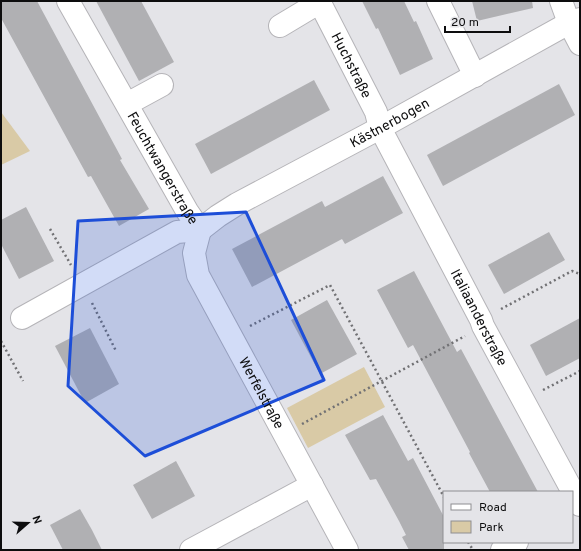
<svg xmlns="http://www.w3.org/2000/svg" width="581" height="551" viewBox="0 0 581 551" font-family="Overpass,sans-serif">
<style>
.green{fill:#d9caa6}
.building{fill:#b0b0b3}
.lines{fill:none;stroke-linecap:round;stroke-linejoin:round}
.minor-casing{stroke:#b5b4b8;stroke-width:24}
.path{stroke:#717174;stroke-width:2.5;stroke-dasharray:2 3;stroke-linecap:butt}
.minor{stroke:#fff;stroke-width:22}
.marked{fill:#1d4ed8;fill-opacity:0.2;stroke:#1d4ed8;stroke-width:3;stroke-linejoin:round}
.labels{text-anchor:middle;stroke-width:3.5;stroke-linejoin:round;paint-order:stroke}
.street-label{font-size:14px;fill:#0d0d0e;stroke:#e4e4e8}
</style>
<rect width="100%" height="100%" fill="#e4e4e8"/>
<g class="green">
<path d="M1 112 30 151 1 165Z"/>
<path d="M364 367 385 407 308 448 287 408Z"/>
</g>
<g class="building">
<path d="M1 1H37L122 159 120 160 149 209 119 226 91 176 88 177 1 18Z"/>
<path d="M96 1H141L174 62 139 81Z"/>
<path d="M362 1H404L414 22 416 21 433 59 400 75 378 28 376 29Z"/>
<path d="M472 1H532L533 8 477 21Z"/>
<path d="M314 80 330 110 211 174 195 144Z"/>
<path d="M559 84 575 115 443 186 427 155Z"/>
<path d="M383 176 403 213 345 244 342 239 252 287 232 249 322 201 325 207Z"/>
<path d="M26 207 54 261 19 279 1 244V220Z"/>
<path d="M549 232 565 260 504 294 488 265Z"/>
<path d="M414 271 457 352 461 349 538 492H490L469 453 470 452 413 345 408 348 377 290Z"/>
<path d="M327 300 357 354 320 374 291 320Z"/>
<path d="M580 318V358L546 376 530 345Z"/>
<path d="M90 328 119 384 85 403 55 346Z"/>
<path d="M383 415 408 461 413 458 444 517V550H409L402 537 406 535 399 521 376 479 370 480 345 435Z"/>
<path d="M176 461 195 496 152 519 133 485Z"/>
<path d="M80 509 92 530 102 550H63L50 525Z"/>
</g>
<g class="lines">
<defs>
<g id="minor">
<path id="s1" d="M68 1 187 211 200 230"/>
<path id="s2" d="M319 1 376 112 380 128 481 320 483 326 580 505"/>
<path d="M438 1 475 76"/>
<path d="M561 1 569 23 580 44"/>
<path d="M280 26 320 2"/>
<path d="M127 104 162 85"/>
<path id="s3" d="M200 230 218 216 237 204 380 128 569 23 580 19"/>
<path id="s4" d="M200 230 194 253 198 275 347 550"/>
<path d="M22 318 177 232 200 230"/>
<path d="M191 550 312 485"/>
<path d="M502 550 517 542"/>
</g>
</defs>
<use href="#minor" class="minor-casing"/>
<g class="path">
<path d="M50 229 71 265"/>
<path d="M92 303 116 351"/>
<path d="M501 309 572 271 580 274"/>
<path d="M250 326 330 285 444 497"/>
<path d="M1 341 23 381"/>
<path d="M543 390 580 371"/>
<path d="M302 424 465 336"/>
<path d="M468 542 473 550"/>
</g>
<use href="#minor" class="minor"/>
</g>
<path class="marked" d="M246 212 324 380 145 456 68 386 78 221Z"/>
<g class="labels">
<g class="street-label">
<text dy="5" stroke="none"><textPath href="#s2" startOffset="72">Huchstraße</textPath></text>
<text dy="5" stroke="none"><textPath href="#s3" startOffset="218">Kästnerbogen</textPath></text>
<text dy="5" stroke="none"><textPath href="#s1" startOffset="192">Feuchtwangerstraße</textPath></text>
<text dy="5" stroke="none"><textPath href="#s2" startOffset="355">Italiaanderstraße</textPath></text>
<text dy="5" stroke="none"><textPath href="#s4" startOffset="180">Werfelstraße</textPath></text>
</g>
</g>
<rect width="581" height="551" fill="none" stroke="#0d0d0e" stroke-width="4"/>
<rect x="443" y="491" width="130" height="52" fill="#e4e4e8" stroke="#8e8e91"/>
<rect x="451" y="504" width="20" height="6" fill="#ffffff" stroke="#8e8e91"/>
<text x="479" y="511" font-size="12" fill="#0d0d0e">Road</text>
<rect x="451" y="521" width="20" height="12" fill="#d9caa6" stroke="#8e8e91"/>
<text x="479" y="531" font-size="12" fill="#0d0d0e">Park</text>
<g transform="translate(28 523) rotate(70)" stroke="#e4e4e8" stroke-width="3" paint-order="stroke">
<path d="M0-3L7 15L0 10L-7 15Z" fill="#0d0d0e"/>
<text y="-6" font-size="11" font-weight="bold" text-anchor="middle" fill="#0d0d0e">N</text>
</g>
<path d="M445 26v6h65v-6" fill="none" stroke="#0d0d0e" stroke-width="2"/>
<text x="451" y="26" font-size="12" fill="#0d0d0e" stroke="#e4e4e8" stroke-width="3" paint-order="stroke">20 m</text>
</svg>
